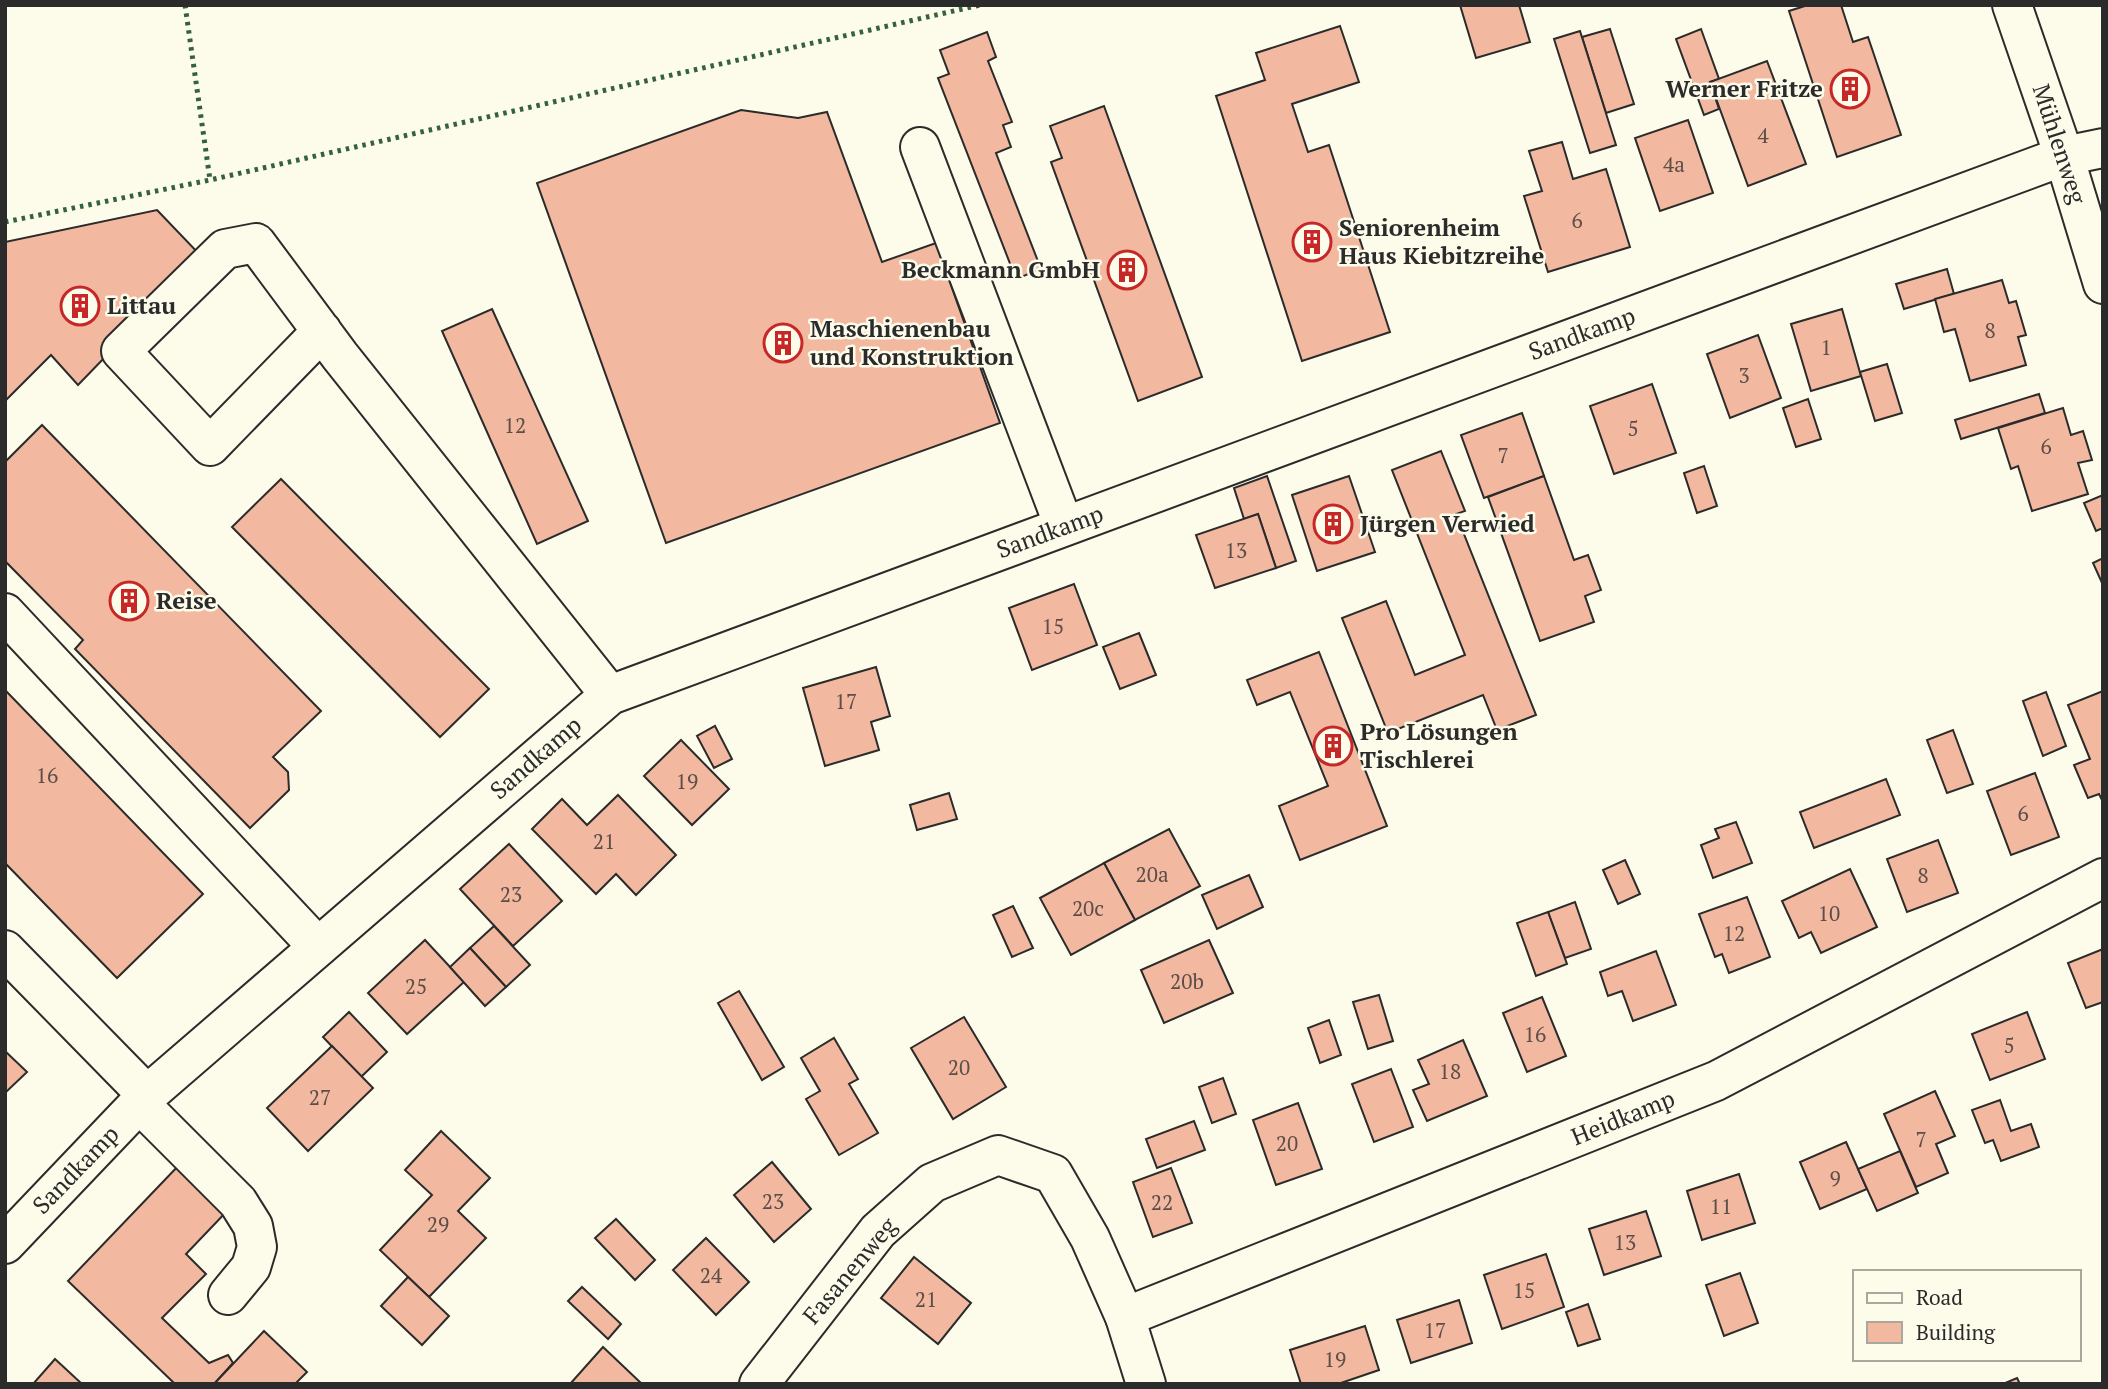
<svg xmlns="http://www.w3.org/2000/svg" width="2108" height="1389" viewBox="0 0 2108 1389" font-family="'PT Serif',serif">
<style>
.building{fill:#f2b8a0;stroke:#2b2b2b;stroke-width:2}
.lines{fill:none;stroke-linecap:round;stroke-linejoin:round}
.minor-casing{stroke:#2b2b2b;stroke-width:42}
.minor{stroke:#fdfbea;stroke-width:38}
.hedge{stroke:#34623c;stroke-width:5;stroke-dasharray:3.5 5;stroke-linecap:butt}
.labels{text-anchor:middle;stroke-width:5;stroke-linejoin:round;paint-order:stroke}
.number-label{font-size:21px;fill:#5d4e48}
.poi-label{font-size:24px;font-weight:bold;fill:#2b2b2b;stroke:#fdfbea;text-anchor:start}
.street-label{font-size:24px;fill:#2b2b2b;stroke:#fdfbea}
</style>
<rect width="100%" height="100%" fill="#fdfbea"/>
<g class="building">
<path d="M1460 5H1519L1530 42 1476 58Z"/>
<path d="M1808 5H1841L1853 42 1868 37 1901 135 1837 157 1789 11Z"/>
<path d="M1340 26 1359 82 1292 104 1308 152 1329 145 1390 332 1302 361 1216 96 1265 80 1256 53Z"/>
<path d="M1610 29 1634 104 1606 113 1582 37Z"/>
<path d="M1701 29 1719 79 1710 82 1719 109 1704 115 1676 39Z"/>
<path d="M1580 31 1616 145 1590 153 1554 39Z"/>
<path d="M987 32 996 57 988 61 1012 122 1003 125 1011 147 996 153 1041 269 1016 279 938 78 949 74 940 50Z"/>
<path d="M1767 61 1806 164 1748 186 1710 82Z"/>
<path d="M1104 106 1202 377 1138 401 1051 162 1062 158 1050 126Z"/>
<path d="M741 110 798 118 827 112 882 262 936 243 1000 423 666 543 537 183Z"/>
<path d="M1688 120 1713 193 1660 211 1635 138Z"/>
<path d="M1562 142 1573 179 1606 169 1630 247 1548 272 1524 196 1542 191 1529 151Z"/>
<path d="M157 210 202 257 78 385 51 355 5 401V242Z"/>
<path d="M1947 269 1954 294 1904 309 1896 284Z"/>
<path d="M2002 280 2009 303 2016 301 2026 335 2018 337 2026 365 1970 381 1955 329 1944 332 1935 299Z"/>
<path d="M492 309 588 521 537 544 442 331Z"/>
<path d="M1842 309 1861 376 1811 391 1791 324Z"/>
<path d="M1758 335 1781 398 1730 418 1707 354Z"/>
<path d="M1887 364 1902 413 1875 421 1860 372Z"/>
<path d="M1652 384 1676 453 1614 474 1590 406Z"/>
<path d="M2039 394 2045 413 1961 439 1955 420Z"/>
<path d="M1808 399 1821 439 1796 447 1783 408Z"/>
<path d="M2063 408 2071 435 2083 431 2092 460 2078 463 2088 494 2032 511 2018 466 2011 469 1998 428Z"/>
<path d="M1522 413 1544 476 1484 498 1461 435Z"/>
<path d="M42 425 321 711 273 757 288 772 289 790 250 828 75 649 83 640 5 561V462Z"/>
<path d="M1441 451 1465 511 1456 514 1536 715 1497 730 1483 695 1388 733 1342 618 1386 601 1415 675 1465 655 1392 470Z"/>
<path d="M1704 466 1717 506 1697 513 1684 473Z"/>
<path d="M1267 476 1296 561 1276 568 1258 514 1244 519 1234 488Z"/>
<path d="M1349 476 1375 552 1317 571 1292 495Z"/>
<path d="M1544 476 1574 560 1588 555 1601 590 1585 596 1594 622 1540 641 1488 497Z"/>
<path d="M281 479 489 689 440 737 232 527Z"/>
<path d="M2103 495V528L2096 531 2084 503Z"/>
<path d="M1258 514 1276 568 1215 588 1196 535Z"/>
<path d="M2103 558V585L2093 563Z"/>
<path d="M1074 584 1097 645 1032 670 1009 608Z"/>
<path d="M1139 633 1156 675 1120 689 1103 647Z"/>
<path d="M1319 652 1387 826 1300 860 1279 806 1328 786 1290 692 1257 705 1247 680Z"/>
<path d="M876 667 890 716 871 722 879 750 825 766 803 688Z"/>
<path d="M5 690 203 894 117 978 5 863Z"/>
<path d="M2103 691V802L2099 794 2088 798 2074 765 2090 759 2068 705Z"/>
<path d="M2046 692 2066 746 2043 756 2023 701Z"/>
<path d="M715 726 732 759 714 768 697 736Z"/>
<path d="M1953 730 1973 784 1947 793 1927 740Z"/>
<path d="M681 740 729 789 692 825 644 776Z"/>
<path d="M2035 773 2059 837 2011 855 1987 791Z"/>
<path d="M1886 779 1900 815 1814 848 1800 812Z"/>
<path d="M949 793 957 819 917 830 910 805Z"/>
<path d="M618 795 676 855 636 895 616 874 596 894 532 829 562 799 587 825Z"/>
<path d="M1736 822 1752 863 1713 878 1701 845 1719 838 1715 829Z"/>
<path d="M1169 829 1200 886 1135 920 1104 863Z"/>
<path d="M1938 840 1958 893 1907 912 1887 859Z"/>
<path d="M509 844 562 901 513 946 460 889Z"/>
<path d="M1625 860 1640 894 1618 904 1603 870Z"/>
<path d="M1104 863 1135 920 1071 955 1040 898Z"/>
<path d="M1850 869 1877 927 1821 953 1811 932 1799 938 1782 901Z"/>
<path d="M1249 875 1263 907 1217 929 1202 895Z"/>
<path d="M1747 897 1770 957 1729 973 1722 954 1715 957 1699 914Z"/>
<path d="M1575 902 1591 949 1565 958 1548 912Z"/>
<path d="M1013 906 1033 948 1012 957 993 915Z"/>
<path d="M1548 912 1567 964 1536 976 1517 923Z"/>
<path d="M494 926 530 965 506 987 470 948Z"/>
<path d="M425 940 464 982 407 1034 368 993Z"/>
<path d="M1209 940 1233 993 1164 1023 1141 970Z"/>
<path d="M470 948 506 987 485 1006 450 967Z"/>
<path d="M2103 949V1002L2086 1008 2068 963Z"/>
<path d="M1656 951 1676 1005 1633 1021 1622 991 1608 996 1600 972Z"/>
<path d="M739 991 784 1067 762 1080 718 1003Z"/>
<path d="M1379 995 1393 1041 1368 1049 1353 1002Z"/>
<path d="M1542 997 1566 1056 1527 1072 1503 1013Z"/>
<path d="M349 1012 387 1052 361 1077 323 1037Z"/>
<path d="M2027 1012 2045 1059 1990 1080 1972 1034Z"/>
<path d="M964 1017 1006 1087 953 1119 911 1048Z"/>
<path d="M1329 1020 1341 1055 1320 1063 1308 1028Z"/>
<path d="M834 1038 858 1079 849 1084 878 1133 839 1155 806 1099 820 1091 801 1058Z"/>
<path d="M1463 1040 1487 1096 1427 1121 1413 1090 1429 1084 1418 1060Z"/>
<path d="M332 1046 373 1088 308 1151 267 1108Z"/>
<path d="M5 1051 27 1072 5 1093Z"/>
<path d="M1391 1069 1413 1127 1374 1142 1352 1084Z"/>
<path d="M1223 1078 1236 1114 1212 1123 1199 1087Z"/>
<path d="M1935 1091 1955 1136 1936 1144 1948 1173 1916 1187 1884 1114Z"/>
<path d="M2000 1100 2011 1131 2031 1124 2039 1147 2001 1161 1993 1140 1985 1143 1972 1110Z"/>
<path d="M1298 1103 1322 1169 1276 1185 1253 1120Z"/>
<path d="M1194 1121 1205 1150 1157 1168 1146 1139Z"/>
<path d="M441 1131 490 1178 458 1211 486 1238 429 1297 380 1250 432 1195 405 1170Z"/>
<path d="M1846 1142 1867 1189 1820 1209 1800 1162Z"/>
<path d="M1900 1151 1918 1193 1877 1211 1858 1169Z"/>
<path d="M772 1162 811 1209 774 1242 734 1195Z"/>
<path d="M181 1163 229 1209 186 1254 206 1274 162 1318 209 1363 228 1355 233 1363 214 1384H175L68 1281Z"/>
<path d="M1171 1168 1192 1223 1153 1237 1133 1182Z"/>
<path d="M1739 1174 1755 1223 1702 1240 1687 1191Z"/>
<path d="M1646 1211 1661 1256 1604 1275 1589 1229Z"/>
<path d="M616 1219 655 1260 635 1280 595 1238Z"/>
<path d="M706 1238 749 1282 716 1315 673 1270Z"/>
<path d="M1546 1254 1564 1307 1502 1329 1484 1275Z"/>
<path d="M914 1257 971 1303 938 1344 881 1298Z"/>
<path d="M1740 1273 1758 1323 1724 1336 1706 1285Z"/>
<path d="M408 1277 449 1316 422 1345 381 1306Z"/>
<path d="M582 1287 621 1324 608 1339 568 1301Z"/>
<path d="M1459 1300 1472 1343 1411 1363 1397 1320Z"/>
<path d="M1588 1304 1600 1339 1578 1346 1566 1312Z"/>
<path d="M1365 1326 1379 1370 1338 1384H1301L1290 1350Z"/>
<path d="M264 1331 307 1372 295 1384H214Z"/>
<path d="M603 1347 642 1384H570Z"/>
<path d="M55 1359 82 1384H33Z"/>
<path d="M2017 1378 2020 1384H2003Z"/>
</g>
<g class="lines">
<defs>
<g id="minor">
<path d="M2012 5 2064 156 2103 284"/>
<path d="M920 147 1064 526"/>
<path d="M322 331 210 446 121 351 225 249 256 243 340 356 610 695"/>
<path d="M5 613 318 947"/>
<path d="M5 950 147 1095"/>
<path d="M139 1103 238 1202 253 1226 257 1247 251 1267 228 1295"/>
<path d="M5 1244 147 1095 610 695 2064 156 2103 148"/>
<path d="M1125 1317 1716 1081 2103 878"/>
<path d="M759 1384 878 1231 932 1183 998 1155 1053 1174 1090 1238 1125 1317 1146 1384"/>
</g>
</defs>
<use href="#minor" class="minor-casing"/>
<use href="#minor" class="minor"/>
<g class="hedge">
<path d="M185 5 210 180"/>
<path d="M5 222 210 180 980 5"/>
</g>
</g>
<defs>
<symbol id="building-ring" viewBox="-11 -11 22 22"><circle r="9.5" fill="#fdfbea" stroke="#c62828" stroke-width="1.5"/><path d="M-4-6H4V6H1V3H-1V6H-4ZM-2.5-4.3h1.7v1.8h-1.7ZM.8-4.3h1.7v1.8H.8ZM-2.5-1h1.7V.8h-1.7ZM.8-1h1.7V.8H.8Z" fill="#c62828"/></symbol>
</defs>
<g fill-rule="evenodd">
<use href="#building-ring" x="1828" y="67" width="44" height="44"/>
<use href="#building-ring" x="1290" y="220" width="44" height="44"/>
<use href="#building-ring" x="1105" y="248" width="44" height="44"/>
<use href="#building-ring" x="58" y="284" width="44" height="44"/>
<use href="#building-ring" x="761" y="321" width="44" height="44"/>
<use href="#building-ring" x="1311" y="502" width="44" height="44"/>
<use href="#building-ring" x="107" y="579" width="44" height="44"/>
<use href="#building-ring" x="1311" y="724" width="44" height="44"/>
</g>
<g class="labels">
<g class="number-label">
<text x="1763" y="143">4</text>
<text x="1674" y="172">4a</text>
<text x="1577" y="228">6</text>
<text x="1990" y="338">8</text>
<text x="1826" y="355">1</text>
<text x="1744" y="383">3</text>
<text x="515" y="433">12</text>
<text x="1633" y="436">5</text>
<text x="2046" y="454">6</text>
<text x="1503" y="463">7</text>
<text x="1236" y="558">13</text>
<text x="1053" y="634">15</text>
<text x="846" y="709">17</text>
<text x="47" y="783">16</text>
<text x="687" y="789">19</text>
<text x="2023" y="821">6</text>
<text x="604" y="849">21</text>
<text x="1152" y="882">20a</text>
<text x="1923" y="883">8</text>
<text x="511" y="902">23</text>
<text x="1088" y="916">20c</text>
<text x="1829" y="921">10</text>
<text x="1734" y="941">12</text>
<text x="1187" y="989">20b</text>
<text x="416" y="994">25</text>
<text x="1535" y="1042">16</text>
<text x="2009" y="1053">5</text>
<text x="959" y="1075">20</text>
<text x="1450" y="1079">18</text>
<text x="320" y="1105">27</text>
<text x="1921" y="1147">7</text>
<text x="1287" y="1151">20</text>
<text x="1835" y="1186">9</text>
<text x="773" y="1209">23</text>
<text x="1162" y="1210">22</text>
<text x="1721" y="1214">11</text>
<text x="438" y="1232">29</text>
<text x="1625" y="1250">13</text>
<text x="711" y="1283">24</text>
<text x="1524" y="1298">15</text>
<text x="926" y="1307">21</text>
<text x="1435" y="1338">17</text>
<text x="1335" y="1367">19</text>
</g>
<g class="poi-label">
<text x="1823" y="97" text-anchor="end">Werner Fritze</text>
<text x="1339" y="236">Seniorenheim<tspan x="1339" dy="28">Haus Kiebitzreihe</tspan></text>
<text x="1100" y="278" text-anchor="end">Beckmann GmbH</text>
<text x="107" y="314">Littau</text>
<text x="810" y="337">Maschienenbau<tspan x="810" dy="28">und Konstruktion</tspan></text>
<text x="1360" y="532">Jürgen Verwied</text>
<text x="156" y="609">Reise</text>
<text x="1360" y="740">Pro Lösungen<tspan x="1360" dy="28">Tischlerei</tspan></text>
</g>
<g class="street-label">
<text transform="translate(2059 144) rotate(72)" y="8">Mühlenweg</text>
<text transform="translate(1582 334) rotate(-20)" y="8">Sandkamp</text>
<text transform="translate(1050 532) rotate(-20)" y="8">Sandkamp</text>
<text transform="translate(536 758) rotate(-41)" y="8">Sandkamp</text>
<text transform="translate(1623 1118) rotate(-22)" y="8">Heidkamp</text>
<text transform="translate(76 1170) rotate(-46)" y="8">Sandkamp</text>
<text transform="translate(850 1271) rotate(-50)" y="8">Fasanenweg</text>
</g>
</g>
<rect width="2108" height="1389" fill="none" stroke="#2b2b2b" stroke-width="14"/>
<rect x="1853" y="1270" width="228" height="91" fill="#fdfbea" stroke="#a9a89e" stroke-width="2"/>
<rect x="1867" y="1293" width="35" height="10" fill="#fdfbea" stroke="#a9a89e" stroke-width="2"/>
<text x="1916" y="1305" font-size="21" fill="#2b2b2b">Road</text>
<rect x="1867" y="1322" width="35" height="21" fill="#f2b8a0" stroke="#a9a89e" stroke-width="2"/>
<text x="1916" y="1340" font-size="21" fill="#2b2b2b">Building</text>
</svg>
